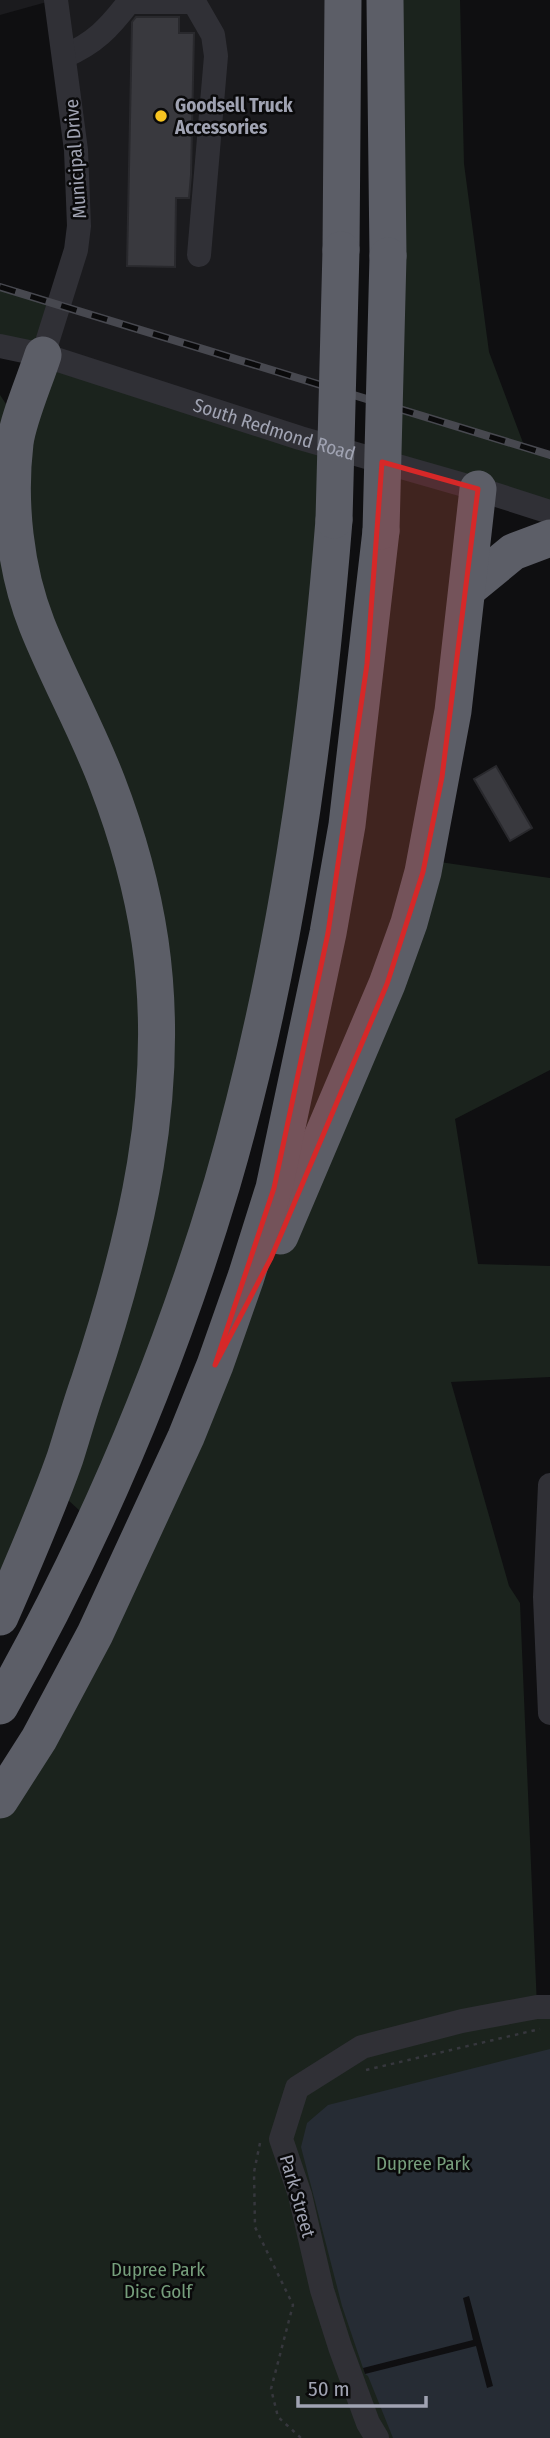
<svg xmlns="http://www.w3.org/2000/svg" width="550" height="2438" viewBox="0 0 550 2438" font-family="'Fira Sans Condensed',sans-serif">
<style>
.built{fill:#1b1b1e}
.green{fill:#1b231d}
.water{fill:#262c34}
.pier{fill:#0f0f11}
.building{fill:#39393e;stroke:#29292d;stroke-width:2}
.lines{fill:none;stroke-linecap:round;stroke-linejoin:round}
.path{stroke:#36373d;stroke-width:2.5;stroke-dasharray:3.5 5;stroke-linecap:butt}
.minor{stroke:#303036;stroke-width:24}
.highway{stroke:#5c5e67;stroke-width:37}
.rail-casing{stroke:#47484f;stroke-width:8}
.rail{stroke:#0a0a0b;stroke-width:5;stroke-dasharray:16;stroke-linecap:butt}
.highway-bridge{stroke:#5c5e67;stroke-width:37}
.marked{fill:#d62828;fill-opacity:0.2;stroke:#d62828;stroke-width:5;stroke-linejoin:round}
.poi-dot{fill:#f7c421;stroke:#0a0a0b;stroke-width:2.5}
.labels{text-anchor:middle;stroke-width:5;stroke-linejoin:round;paint-order:stroke}
.poi-label{font-size:19px;font-weight:bold;fill:#a0a3b2;stroke:#0a0a0b;text-anchor:start}
.street-label{font-size:19px;fill:#a0a3b2;stroke:#0a0a0b}
.park-label{font-size:19px;fill:#769e7c;stroke:#0a0a0b}
</style>
<rect width="100%" height="100%" fill="#0f0f11"/>
<g class="built">
<path d="M0 0H54L0 15Z"/>
<path d="M56 0H343L337 449 43 355 76 250Z"/>
</g>
<g class="green">
<path d="M385 0H460L464 164 489 352 525 448 550 455V512L479 489 426 860 550 878V1070L455 1119 478 1264 550 1266V1377L451 1382 509 1586 520 1603 537 2007H550V2438H0V1800L39 1739 274 1188 367 664Z"/>
<path d="M0 287 59 305 43 355 337 449 256 1049 93 1523 54 1487 0 1597V395L6 404 15 439 43 356 0 346Z"/>
</g>
<path class="water" d="M550 2049V2438H393L368 2376 365 2374 342 2306 301 2147 307 2123 328 2105Z"/>
<path class="pier" d="M469 2296 493 2386 487 2388 476 2346 365 2374 363 2368 473 2340 463 2298Z"/>
<g class="building">
<path d="M136 17H179V33H194L191 175 189 198H176L175 267 127 266 132 22Z"/>
<path d="M496 766 532 828 510 841 474 779Z"/>
</g>
<g class="lines">
<g class="path">
<path d="M366 2070 540 2029"/>
<path d="M260 2143 254 2172 255 2227 293 2305 271 2389 278 2417 301 2438"/>
</g>
<g class="minor">
<path d="M65 56C95 43 109 28 129 2H194L213 35 216 56 199 255"/>
<path id="s1" d="M0 346 43 355 300 438 478 489 550 512"/>
<path d="M43 355 76 250 79 226 76 150 56 0"/>
<path d="M550 1485 545 1597 550 1713"/>
<path d="M377 2438 368 2423 340 2347 322 2290 300 2195 281 2139 297 2088 362 2047 462 2021 537 2007H550"/>
</g>
<g class="highway">
<path d="M385 0 388 256"/>
<path d="M341 250 343 0"/>
<path d="M468 589 513 552 550 538"/>
<path d="M280 1236 387 984 409 923 423 872 453 711 478 489"/>
<path d="M0 1617C23 1564 46 1512 65 1458 73 1433 80 1407 89 1382 136 1240 172 1092 150 941 142 887 127 834 107 782 87 729 58 678 37 625 15 570 8 502 15 443 18 419 35 380 43 355"/>
<path d="M0 1706C93 1542 168 1365 222 1184 285 968 316 744 334 520"/>
<path d="M0 1800 39 1739 95 1634 186 1437 215 1365 246 1277 274 1188 328 933 347 825 381 531"/>
</g>
<defs>
<path id="rail" d="M0 287 550 455"/>
</defs>
<use href="#rail" class="rail-casing"/>
<use href="#rail" class="rail"/>
<g class="highway-bridge">
<path d="M334 520 341 250"/>
<path d="M381 531 388 256"/>
</g>
</g>
<path class="marked" d="M382 462 478 489 442 777 423 872 387 984 271 1258 215 1365 274 1188 328 933 367 664Z"/>
<circle class="poi-dot" cx="161" cy="116" r="7"/>
<g class="labels">
<g class="poi-label">
<text x="175" y="112">Goodsell Truck<tspan x="175" dy="22">Accessories</tspan></text>
</g>
<g class="street-label">
<text transform="translate(75 159) rotate(-94)" y="7">Municipal Drive</text>
<text dy="7" stroke="none"><textPath href="#s1" startOffset="287">South Redmond Road</textPath></text>
<text transform="translate(298 2196) rotate(74)" y="7">Park Street</text>
</g>
<g class="park-label">
<text x="423" y="2170">Dupree Park</text>
<text x="158" y="2276">Dupree Park<tspan x="158" dy="22">Disc Golf</tspan></text>
</g>
</g>
<path d="M298 2396v10h128v-10" fill="none" stroke="#a0a3b2" stroke-width="3.5"/>
<text x="308" y="2396" font-size="21" fill="#a0a3b2" stroke="#0a0a0b" stroke-width="5" paint-order="stroke">50 m</text>
</svg>
